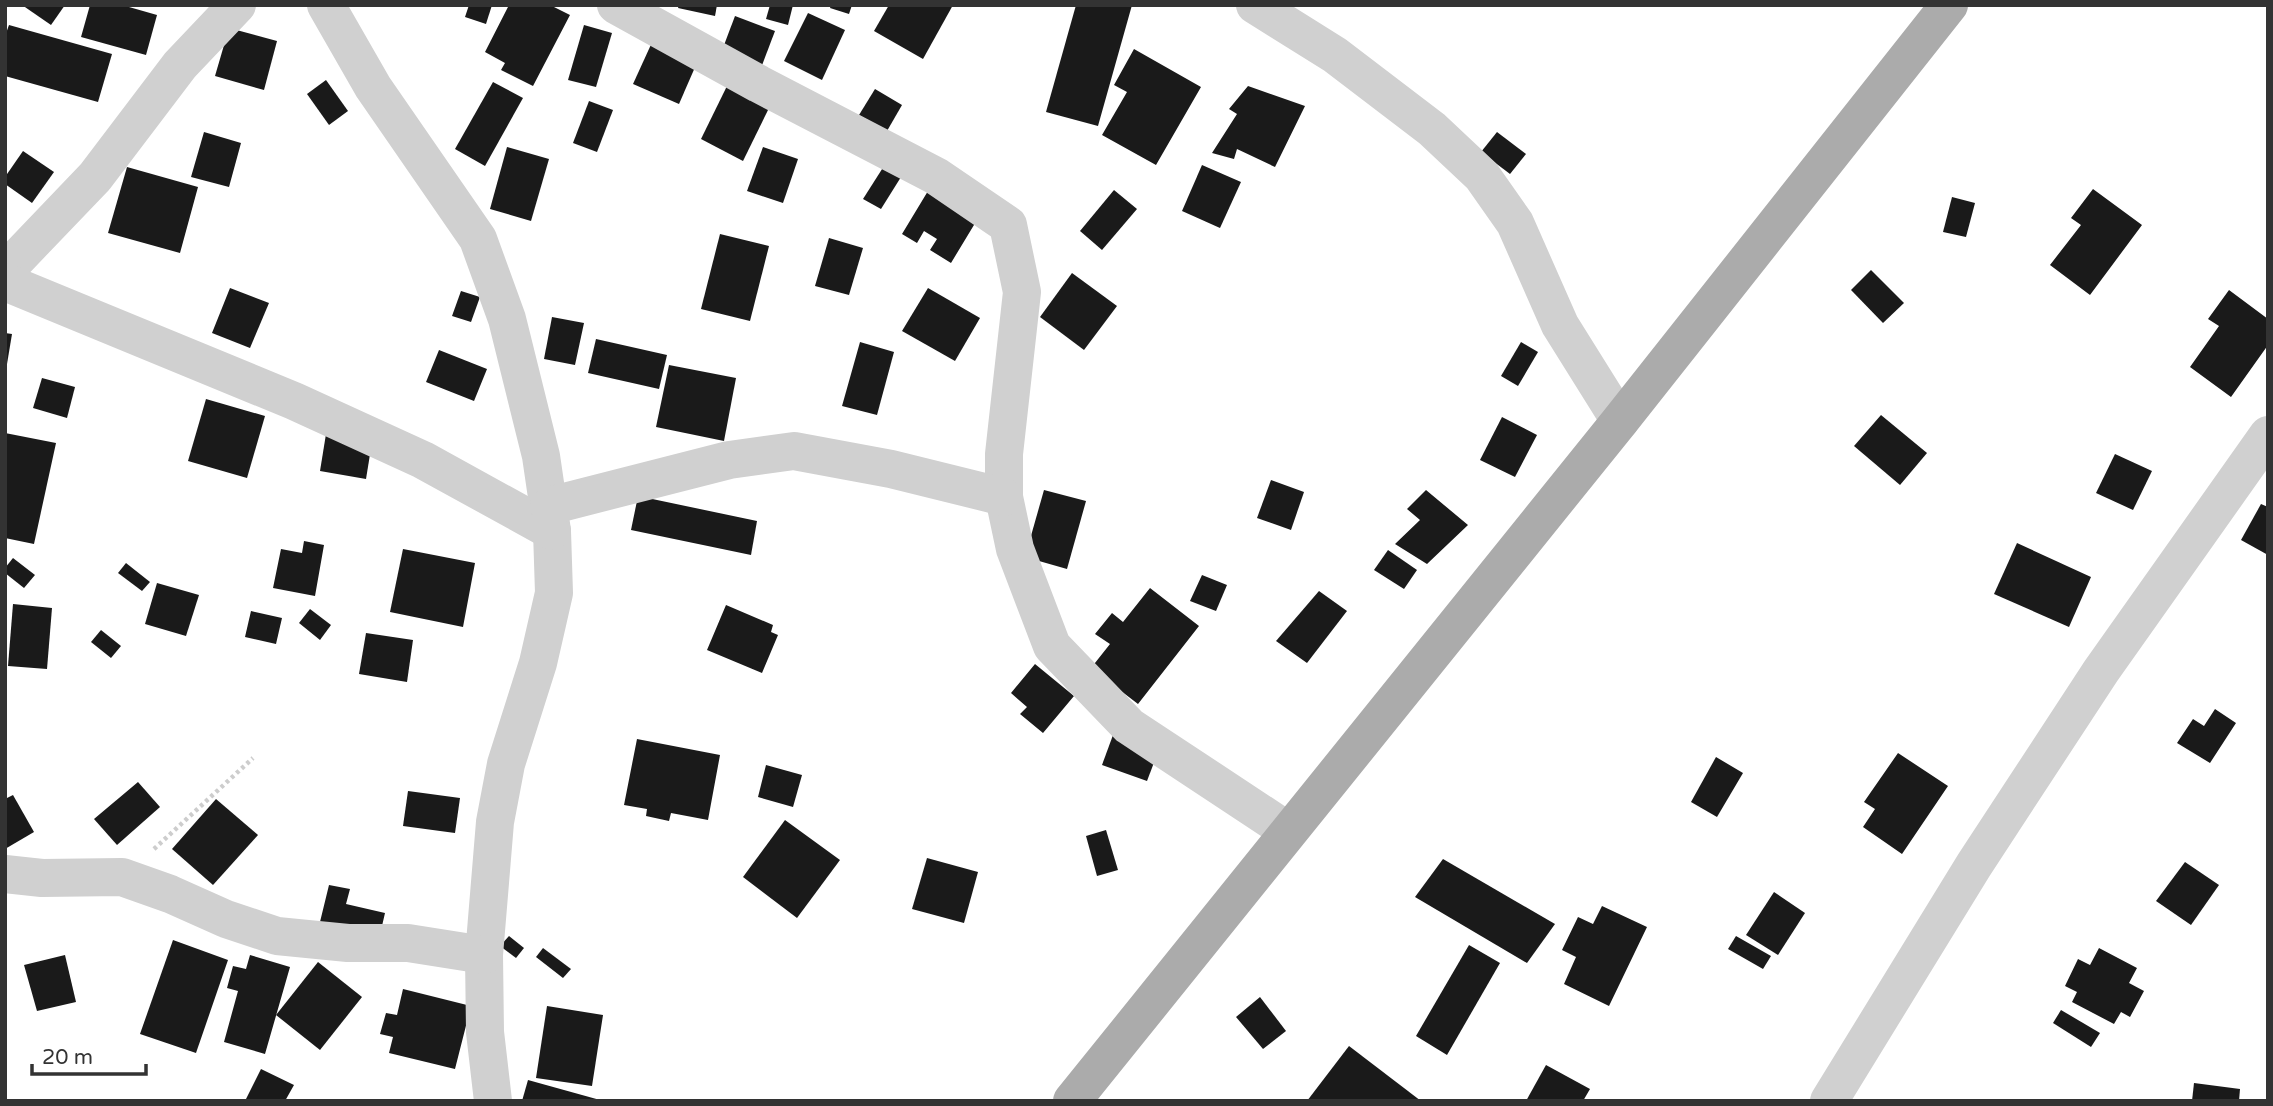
<svg xmlns="http://www.w3.org/2000/svg" width="2273" height="1106" viewBox="0 0 2273 1106" font-family="'Varela Round',sans-serif">
<style>
.building{fill:#1a1a1a}
.lines{fill:none;stroke-linecap:round;stroke-linejoin:round}
.path{stroke:#cdcdcd;stroke-width:4.5;stroke-dasharray:3.5 3.5;stroke-linecap:butt}
.minor{stroke:#d0d0d0;stroke-width:38}
.major{stroke:#ababab;stroke-width:38}
</style>
<rect width="100%" height="100%" fill="#fff"/>
<g class="building">
<path d="M22 5H65L51 25Z"/>
<path d="M90 5H122L157 15 146 55 81 37Z"/>
<path d="M469 5H492L486 24 465 17Z"/>
<path d="M509 5H550L570 15 533 86 501 70 505 63 485 52Z"/>
<path d="M679 5H717L715 16 678 8Z"/>
<path d="M770 5H793L788 25 766 19Z"/>
<path d="M831 5H852L849 14 830 8Z"/>
<path d="M889 5H953L923 59 874 31Z"/>
<path d="M1076 5H1132L1098 126 1046 112Z"/>
<path d="M808 13 845 30 822 80 784 61Z"/>
<path d="M735 16 775 31 761 68 721 53Z"/>
<path d="M9 25 112 54 98 102 5 76V36Z"/>
<path d="M584 25 612 33 596 87 568 80Z"/>
<path d="M229 28 277 41 264 90 215 76Z"/>
<path d="M654 38 699 58 679 104 633 84Z"/>
<path d="M1134 49 1201 87 1156 165 1102 135 1127 92 1114 85Z"/>
<path d="M326 80 348 111 329 125 307 94Z"/>
<path d="M493 82 523 98 485 166 455 149Z"/>
<path d="M727 86 769 108 743 161 701 139Z"/>
<path d="M1248 86 1305 106 1275 167 1237 149 1234 159 1212 153 1237 114 1229 109Z"/>
<path d="M875 89 902 105 887 131 859 115Z"/>
<path d="M589 101 613 110 597 152 573 143Z"/>
<path d="M204 132 241 143 229 187 191 177Z"/>
<path d="M1497 132 1526 154 1510 174 1481 152Z"/>
<path d="M507 147 549 159 531 221 490 209Z"/>
<path d="M763 147 798 159 783 203 747 191Z"/>
<path d="M23 151 54 172 32 203 5 184V177Z"/>
<path d="M1202 165 1241 182 1220 228 1182 211Z"/>
<path d="M884 166 901 177 881 209 863 199Z"/>
<path d="M127 167 198 187 180 253 108 233Z"/>
<path d="M2093 189 2142 225 2090 295 2050 265 2081 225 2071 218Z"/>
<path d="M1114 190 1137 209 1102 250 1080 231Z"/>
<path d="M928 191 977 220 951 263 930 250 937 239 924 231 917 243 902 234Z"/>
<path d="M1952 197 1975 203 1966 237 1943 232Z"/>
<path d="M720 234 769 246 750 321 701 309Z"/>
<path d="M829 238 863 248 849 295 815 286Z"/>
<path d="M1871 270 1904 303 1883 323 1851 290Z"/>
<path d="M1072 273 1117 306 1084 350 1040 317Z"/>
<path d="M230 288 269 303 250 348 212 333Z"/>
<path d="M928 288 980 318 955 361 902 331Z"/>
<path d="M2229 290 2268 319V345L2231 397 2190 367 2219 326 2208 319Z"/>
<path d="M461 291 480 297 471 322 452 316Z"/>
<path d="M552 317 584 323 575 365 544 359Z"/>
<path d="M5 333 12 334 7 364H5Z"/>
<path d="M596 339 667 355 659 389 588 373Z"/>
<path d="M860 342 894 352 877 415 842 406Z"/>
<path d="M1521 342 1538 352 1518 386 1501 376Z"/>
<path d="M439 350 487 369 474 401 426 382Z"/>
<path d="M669 365 736 378 724 441 656 427Z"/>
<path d="M42 378 75 387 67 418 33 408Z"/>
<path d="M206 399 265 416 247 478 188 461Z"/>
<path d="M1881 415 1927 453 1900 485 1854 446Z"/>
<path d="M1502 417 1537 435 1515 477 1480 460Z"/>
<path d="M5 433 56 443 34 544 5 538Z"/>
<path d="M326 434 372 442 366 479 320 471Z"/>
<path d="M2115 454 2152 471 2133 510 2096 493Z"/>
<path d="M1271 480 1304 492 1291 530 1257 518Z"/>
<path d="M1044 490 1086 501 1067 569 1025 557Z"/>
<path d="M1426 490 1468 525 1427 564 1395 544 1420 520 1407 509Z"/>
<path d="M638 496 757 521 751 555 631 530Z"/>
<path d="M2261 504 2268 507V555L2241 540Z"/>
<path d="M304 541 324 545 315 596 273 588 281 549 302 553Z"/>
<path d="M2017 543 2091 577 2069 627 1994 594Z"/>
<path d="M403 549 475 563 463 627 390 612Z"/>
<path d="M1388 550 1417 570 1404 589 1374 570Z"/>
<path d="M13 558 35 575 24 588 5 573V568Z"/>
<path d="M126 563 150 582 142 591 118 573Z"/>
<path d="M1202 575 1227 585 1216 611 1190 601Z"/>
<path d="M157 583 199 595 186 636 145 624Z"/>
<path d="M1150 588 1199 626 1138 704 1091 668 1110 644 1095 634 1112 613 1123 622Z"/>
<path d="M1319 591 1347 611 1307 663 1276 641Z"/>
<path d="M13 604 52 608 47 669 8 666Z"/>
<path d="M726 605 773 625 771 632 778 635 762 673 707 650Z"/>
<path d="M310 609 331 625 320 640 299 623Z"/>
<path d="M251 611 282 618 276 644 245 637Z"/>
<path d="M101 630 121 646 111 658 91 642Z"/>
<path d="M366 633 413 640 407 682 359 674Z"/>
<path d="M1035 664 1074 696 1043 733 1020 714 1027 707 1011 693Z"/>
<path d="M2215 709 2236 723 2210 763 2177 743 2193 719 2204 726Z"/>
<path d="M1113 735 1158 752 1147 781 1102 765Z"/>
<path d="M637 739 720 755 708 820 671 813 669 821 646 816 647 809 624 805Z"/>
<path d="M1898 753 1948 786 1902 854 1863 827 1875 809 1864 802Z"/>
<path d="M1716 757 1743 773 1717 817 1691 802Z"/>
<path d="M766 765 802 775 793 807 758 797Z"/>
<path d="M138 782 160 807 117 845 94 819Z"/>
<path d="M408 791 460 798 455 833 403 826Z"/>
<path d="M13 795 34 832 5 849V799Z"/>
<path d="M216 799 258 835 213 885 172 849Z"/>
<path d="M785 820 840 860 797 918 743 877Z"/>
<path d="M1106 830 1118 870 1097 876 1086 836Z"/>
<path d="M927 858 978 872 964 923 912 909Z"/>
<path d="M1443 859 1555 924 1527 963 1415 897Z"/>
<path d="M2185 862 2219 885 2191 925 2156 901Z"/>
<path d="M329 885 350 889 346 904 385 913 379 939 319 926Z"/>
<path d="M1774 892 1805 913 1778 955 1746 935Z"/>
<path d="M1602 906 1647 927 1609 1006 1564 984 1576 957 1562 950 1578 917 1593 924Z"/>
<path d="M509 936 524 948 516 958 500 946Z"/>
<path d="M1736 936 1771 956 1763 969 1728 949Z"/>
<path d="M173 940 228 960 196 1053 140 1034Z"/>
<path d="M1469 945 1500 963 1447 1055 1416 1036Z"/>
<path d="M543 948 571 969 563 978 536 957Z"/>
<path d="M2099 948 2137 968 2129 983 2144 991 2130 1017 2121 1012 2114 1024 2072 1002 2077 992 2065 986 2078 959 2090 965Z"/>
<path d="M65 955 76 1002 37 1011 24 965Z"/>
<path d="M250 955 290 967 265 1054 224 1042 238 991 227 988 233 966 246 969Z"/>
<path d="M318 962 362 997 320 1050 276 1015Z"/>
<path d="M403 989 471 1006 455 1069 389 1053 393 1037 380 1034 386 1013 397 1015Z"/>
<path d="M1260 997 1286 1031 1263 1049 1236 1017Z"/>
<path d="M547 1006 603 1015 592 1086 536 1078Z"/>
<path d="M2061 1010 2100 1033 2091 1047 2053 1023Z"/>
<path d="M1349 1046 1421 1101H1307Z"/>
<path d="M1546 1065 1590 1089 1583 1101H1526Z"/>
<path d="M261 1069 294 1085 285 1101H245Z"/>
<path d="M528 1080 600 1100V1101H522Z"/>
<path d="M2194 1083 2240 1089 2239 1101H2192Z"/>
</g>
<g class="lines">
<path class="path" d="M154 849 253 758"/>
<g class="minor">
<path d="M326 5 373 87 478 239 507 319 541 456 552 531 554 593 538 663 506 764 495 822 484 955 485 1032 493 1101"/>
<path d="M616 5 759 84 936 176 1008 225 1022 292 1004 454V497L1015 549 1052 646 1129 726 1288 831"/>
<path d="M1255 5 1335 55 1432 129 1482 176 1515 223 1560 325 1620 421"/>
<path d="M5 271 95 177 180 65 237 5"/>
<path d="M5 282 294 401 423 460 552 531"/>
<path d="M549 506 729 460 794 451 891 469 1004 497"/>
<path d="M5 874 42 878 122 877 170 894 226 919 277 936 348 943H408L484 955"/>
<path d="M1829 1101 1974 865 2101 671 2268 435"/>
</g>
<path class="major" d="M1072 1101 1620 421 1949 5"/>
</g>
<rect width="2273" height="1106" fill="none" stroke="#333333" stroke-width="14"/>
<path d="M32 1064v10h114v-10" fill="none" stroke="#333333" stroke-width="3.5"/>
<text x="42" y="1064" font-size="21" fill="#333333" stroke="#ffffff" stroke-width="5" paint-order="stroke">20 m</text>
</svg>
